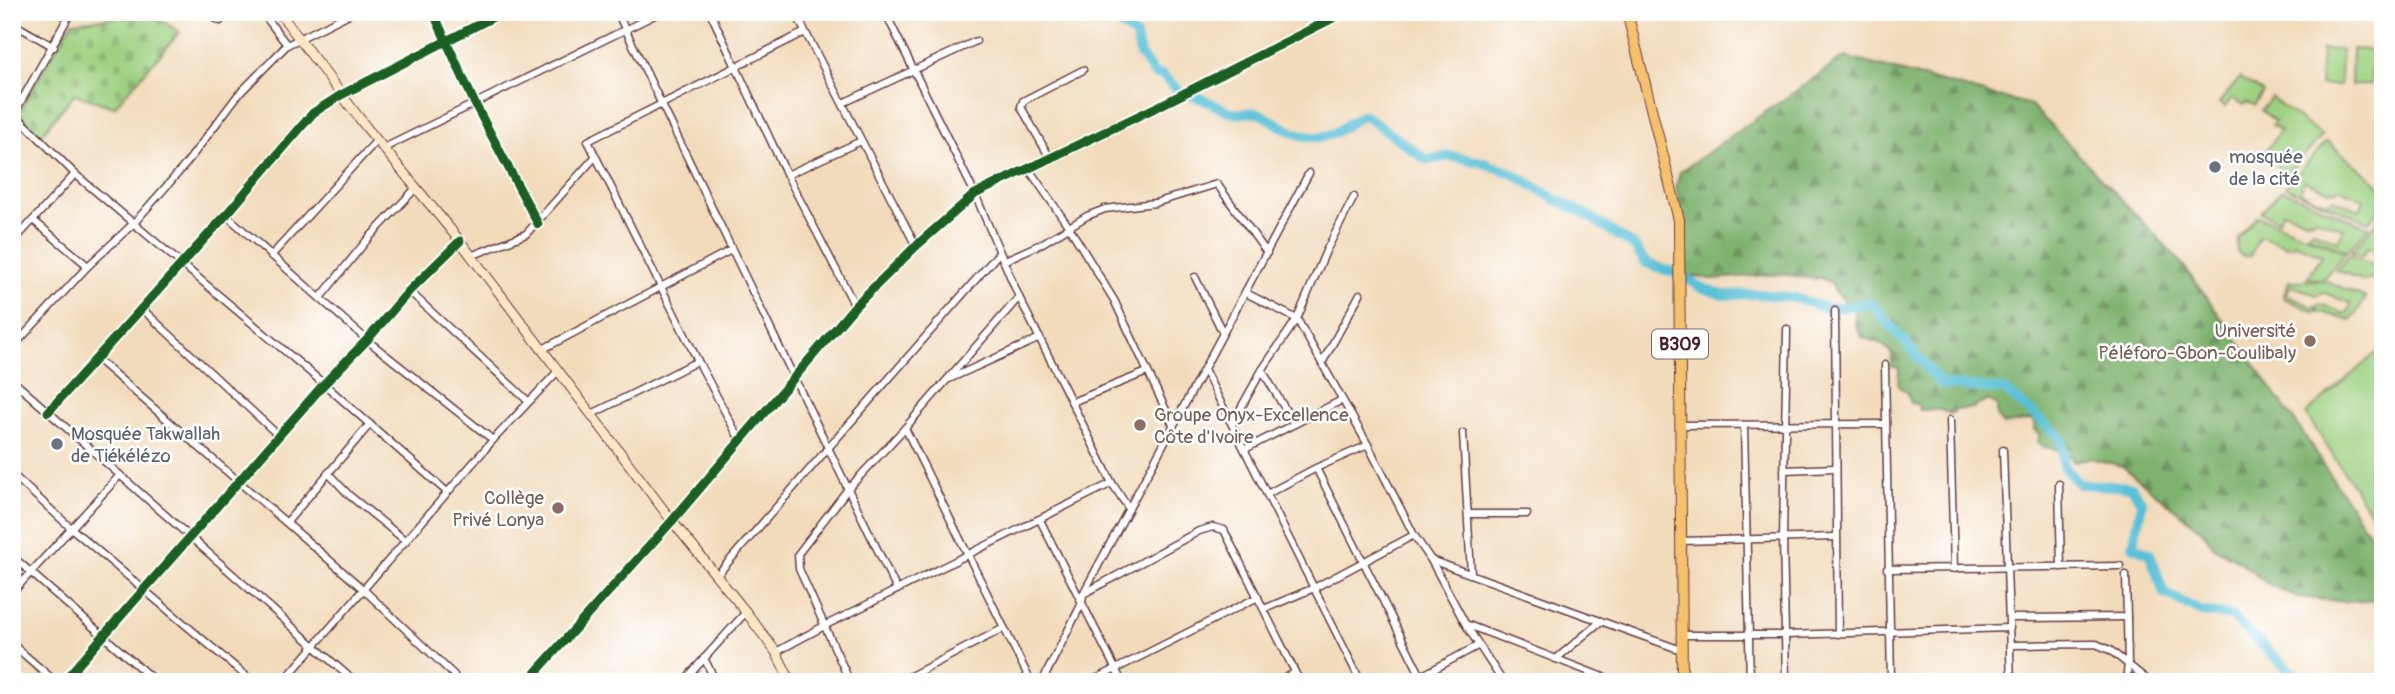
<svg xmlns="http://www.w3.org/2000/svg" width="2395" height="694" viewBox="0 0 2395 694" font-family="Pangolin,sans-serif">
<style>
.grass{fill:#9dd080;stroke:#747856;stroke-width:2;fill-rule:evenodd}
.forest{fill:url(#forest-firs);stroke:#64684c;stroke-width:2}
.cemetery{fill:url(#cemetery-stones);stroke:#747856;stroke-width:2}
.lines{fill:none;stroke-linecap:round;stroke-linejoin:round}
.river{stroke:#59c0d7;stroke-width:10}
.street-casing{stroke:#633b41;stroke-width:9}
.secondary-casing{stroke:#633b41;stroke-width:11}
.primary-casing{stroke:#633b41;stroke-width:12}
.street{stroke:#fff;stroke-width:6}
.secondary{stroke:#fce6c4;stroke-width:9}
.primary{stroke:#f7c06c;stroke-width:10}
.cycleway-casing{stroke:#fff;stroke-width:13}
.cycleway{stroke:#1b5e20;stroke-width:9}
.worship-dot{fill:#6b7280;stroke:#fff;stroke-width:2.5}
.education-dot{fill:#8d6e63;stroke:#fff;stroke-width:2.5}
.labels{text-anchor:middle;stroke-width:5;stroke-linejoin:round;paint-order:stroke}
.shield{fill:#fff;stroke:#80626b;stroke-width:2}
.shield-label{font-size:18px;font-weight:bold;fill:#4a1f2b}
.worship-label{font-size:19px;fill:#5b616d;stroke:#fff;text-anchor:start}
.education-label{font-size:19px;fill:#785e54;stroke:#fff;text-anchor:end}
</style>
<defs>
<pattern id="forest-firs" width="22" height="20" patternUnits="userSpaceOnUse" patternTransform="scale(1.75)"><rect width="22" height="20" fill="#7eb26e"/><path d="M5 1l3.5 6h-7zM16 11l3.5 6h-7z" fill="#69905b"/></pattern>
<pattern id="cemetery-stones" width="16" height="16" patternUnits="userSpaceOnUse" patternTransform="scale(1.75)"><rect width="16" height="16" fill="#9dd080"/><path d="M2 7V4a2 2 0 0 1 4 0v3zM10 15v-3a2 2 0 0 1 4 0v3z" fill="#89b26f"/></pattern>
</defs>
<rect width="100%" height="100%" fill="#fff"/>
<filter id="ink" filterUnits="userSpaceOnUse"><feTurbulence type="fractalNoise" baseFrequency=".0143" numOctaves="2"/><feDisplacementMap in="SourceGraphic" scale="14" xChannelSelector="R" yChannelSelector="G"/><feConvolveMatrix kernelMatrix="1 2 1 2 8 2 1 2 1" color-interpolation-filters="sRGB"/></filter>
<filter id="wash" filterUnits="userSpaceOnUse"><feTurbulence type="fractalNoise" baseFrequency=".00686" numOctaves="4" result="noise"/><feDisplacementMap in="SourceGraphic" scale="28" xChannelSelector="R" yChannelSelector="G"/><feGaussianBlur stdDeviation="1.57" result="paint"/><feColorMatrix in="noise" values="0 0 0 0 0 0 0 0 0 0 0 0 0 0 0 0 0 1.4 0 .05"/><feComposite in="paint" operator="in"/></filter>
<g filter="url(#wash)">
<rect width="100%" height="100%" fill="#f2dbbb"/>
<g class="grass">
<path d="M2322 49 2341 50 2340 85H2320Z"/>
<path d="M2352 49 2372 50 2371 85H2351Z"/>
<path d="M2240 78 2263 92 2254 105 2246 102 2244 105 2232 98 2225 107 2219 103Z"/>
<path d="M2271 98 2322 136 2287 174 2263 155 2280 131 2272 125 2275 121 2261 110Z"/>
<path d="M2326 142H2328L2383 188V206L2369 222 2285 187ZM2304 181 2330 191 2331 189 2336 191 2338 188 2364 199 2360 210 2333 199 2327 203 2300 192Z"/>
<path d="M2282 190 2366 226 2369 227 2347 251 2306 234 2312 230 2338 241 2344 229 2315 218 2314 221 2310 219 2309 221 2283 211 2278 221 2261 212Z"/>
<path d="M2383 215V253L2367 247 2363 256 2351 252Z"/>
<path d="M2257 216 2260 217 2346 252 2323 279 2307 278 2322 255 2294 243 2292 246 2288 245 2287 246 2260 236 2250 256H2242L2237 252 2238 238Z"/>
<path d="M2349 255 2383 269V283L2371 278 2364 281 2336 270Z"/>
<path d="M2324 280 2366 298 2351 321 2318 311V307L2315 312 2283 298 2289 281ZM2291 285 2316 295 2323 292 2351 304 2346 314 2320 304 2313 307 2286 295Z"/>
<path d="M2383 347V532L2306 414Z"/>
</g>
<path class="forest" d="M1844 57 2031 105 2179 260 2233 334 2303 433 2383 555V600L2347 602 2297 597 2266 583 2239 561 2215 548 2203 532 2122 466 2089 458 2073 461C2068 450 2054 448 2042 447L2037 442 2040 435 2034 430 2035 423 2030 420 2003 425 1997 417V405L1988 400 1973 408 1956 410 1951 414 1940 410H1920L1917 404 1911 403 1908 393 1898 386 1899 368 1891 366 1892 354 1882 344 1862 337 1855 324V311L1835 291 1831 283 1820 277 1816 279 1782 274 1712 279 1684 275 1682 223 1676 186 1680 172Z"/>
<path class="cemetery" d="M151 14 180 32 114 107 74 94 40 136 18 113 72 22C99 20 124 15 151 14Z"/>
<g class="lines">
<g class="river">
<path d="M1109 12 1110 17 1136 36 1140 55 1155 75H1162L1182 94C1200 94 1216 108 1233 113 1242 115 1251 110 1260 114 1281 124 1295 139 1320 137 1336 136 1349 121 1364 115L1427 160 1450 156 1481 162 1512 173 1553 198 1584 213 1634 246 1646 263 1675 273"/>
<path d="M1685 277 1698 286 1723 295 1760 294 1795 298 1830 309 1871 303 1941 384 2004 390 2062 438 2063 466 2079 484 2132 487 2142 503 2133 546 2150 554 2164 593 2202 612 2231 616 2302 682"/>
</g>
</g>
</g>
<g filter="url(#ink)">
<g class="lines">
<defs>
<g id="street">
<path d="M205 12 220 21 228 12"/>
<path d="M262 12 287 45"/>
<path d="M433 12 475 104 538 224"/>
<path d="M617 12 897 590"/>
<path d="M710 12 787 175 855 306"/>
<path d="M795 12 916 246"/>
<path d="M885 12 975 194 1019 297 1112 483 1129 509"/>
<path d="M12 23 54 47"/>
<path d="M843 103 976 41"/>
<path d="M12 111 75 174 324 384 447 492"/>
<path d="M14 114 71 12"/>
<path d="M384 148 661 12"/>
<path d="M1050 158 1021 107 1023 101 1083 70"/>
<path d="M1028 168 1069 227 1114 300 1173 425"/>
<path d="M787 175 861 141"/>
<path d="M226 215 367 340 493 440"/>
<path d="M33 220 88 266"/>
<path d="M12 243 75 174"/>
<path d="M271 256 377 140"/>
<path d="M471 256 526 234 595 157"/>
<path d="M1003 261 1041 244 1087 216 1105 209 1155 203 1217 184 1267 253"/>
<path d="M1195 277 1223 333"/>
<path d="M409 291 528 401"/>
<path d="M1246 293 1297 319 1368 445 1414 535 1431 560 1466 625 1503 682"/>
<path d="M320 298 367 240 416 188"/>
<path d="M141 308 279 436"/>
<path d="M1835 311 1838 634"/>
<path d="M12 348 88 266 134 223 186 164 238 95 287 45 353 12"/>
<path d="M541 350 731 250"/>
<path d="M97 359 364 590 454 675 451 682"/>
<path d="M1322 363 1360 294"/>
<path d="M1885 365 1891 682"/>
<path d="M1204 369 1361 682"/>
<path d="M1262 370 1294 424"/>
<path d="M949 379 1040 338"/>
<path d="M12 380 355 682"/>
<path d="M1072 402 1147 372"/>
<path d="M48 412 226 215 313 113 341 95 503 12"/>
<path d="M592 414 698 361"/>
<path d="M1950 420 1954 569"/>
<path d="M1232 424 1262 370 1297 319 1326 251 1354 197"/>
<path d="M1680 425 1885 424"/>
<path d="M1744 426 1750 682"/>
<path d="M905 428 1031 682"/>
<path d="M1463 433 1471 574"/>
<path d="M740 440 698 361 588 141 805 32"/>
<path d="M1245 449 1342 400"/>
<path d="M2003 450 2011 682"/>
<path d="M1316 468 1424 682"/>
<path d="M1784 470 1836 468"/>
<path d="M328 473 350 496 406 541"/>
<path d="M12 474 71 528 253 682"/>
<path d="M2059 484 2061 567"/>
<path d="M1267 494 1316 468 1368 445"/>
<path d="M1468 514H1527"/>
<path d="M1040 520 1122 682"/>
<path d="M287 522 370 424"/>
<path d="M1681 541 1836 537"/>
<path d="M12 556 156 682"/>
<path d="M1431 560 1681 650"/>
<path d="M1887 569 2120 566"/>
<path d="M717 575 999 253"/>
<path d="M2126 575 2128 664 2126 682"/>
<path d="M12 593 120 475"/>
<path d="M1083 594 1199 531 1213 527 1224 530 1300 682"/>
<path d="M1264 609 1314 588 1414 535"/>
<path d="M2010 618 2127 617"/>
<path d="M1468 625 1616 682"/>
<path d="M1681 635H1786L2010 628"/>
<path d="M12 644 56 682"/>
<path d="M2011 645 2096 644 2110 650 2150 682"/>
<path d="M776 652 824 626 1112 483"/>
<path d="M704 658 716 682"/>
<path d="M1556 659 1601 621"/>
<path d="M63 682 324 384 367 340 409 291 460 241"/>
<path d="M283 682 493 440 558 371"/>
<path d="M527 682 672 521 855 306 916 246 975 194 1159 106 1345 12"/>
<path d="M683 682 746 612"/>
<path d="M850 682 799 569 798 554 847 490 905 428 1019 297"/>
<path d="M899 682 1004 628"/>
<path d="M1042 682 1082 603 1083 594 1309 173"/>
<path d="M1090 682 1258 597"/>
<path d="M1276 682 1295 673"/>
<path d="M1410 682 1479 645"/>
<path d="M1786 682 1783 538 1787 329"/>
</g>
<path id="secondary" d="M279 12 366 127 460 241 672 521 746 612 776 652 791 682"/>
<path id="primary" d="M1627 12 1679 220 1682 682"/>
</defs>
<use href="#street" class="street-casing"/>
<use href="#secondary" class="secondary-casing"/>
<use href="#primary" class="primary-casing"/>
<use href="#street" class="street"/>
<use href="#secondary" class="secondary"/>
<use href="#primary" class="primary"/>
<defs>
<g id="cycleway">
<path d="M433 12 475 104 538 224"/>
<path d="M48 412 226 215 313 113 341 95 503 12"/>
<path d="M63 682 324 384 367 340 409 291 460 241"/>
<path d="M527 682 672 521 855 306 916 246 975 194 1159 106 1345 12"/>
</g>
</defs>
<use href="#cycleway" class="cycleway-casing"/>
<use href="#cycleway" class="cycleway"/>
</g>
</g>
<g class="worship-dot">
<circle cx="2215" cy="167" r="7"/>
<circle cx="57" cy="444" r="7"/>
</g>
<g class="education-dot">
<circle cx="2310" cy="341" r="7"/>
<circle cx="1140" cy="425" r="7"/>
<circle cx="558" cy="508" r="7"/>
</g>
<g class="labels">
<rect class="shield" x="1652" y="329.5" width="56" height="29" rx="5"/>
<g class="shield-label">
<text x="1680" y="350">B309</text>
</g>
<g class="worship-label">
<text x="2229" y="163">mosquée<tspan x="2229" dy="22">de la cité</tspan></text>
<text x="71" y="440">Mosquée Takwallah<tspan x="71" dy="22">de Tiékélézo</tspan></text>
</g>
<g class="education-label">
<text x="2296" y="337">Université<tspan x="2296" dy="22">Péléforo-Gbon-Coulibaly</tspan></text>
<text x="1154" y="421" text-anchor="start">Groupe Onyx-Excellence<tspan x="1154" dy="22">Côte d'Ivoire</tspan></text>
<text x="544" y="504">Collège<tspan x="544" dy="22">Privé Lonya</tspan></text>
</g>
</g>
<rect width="2395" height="694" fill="none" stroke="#fff" stroke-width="42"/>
</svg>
